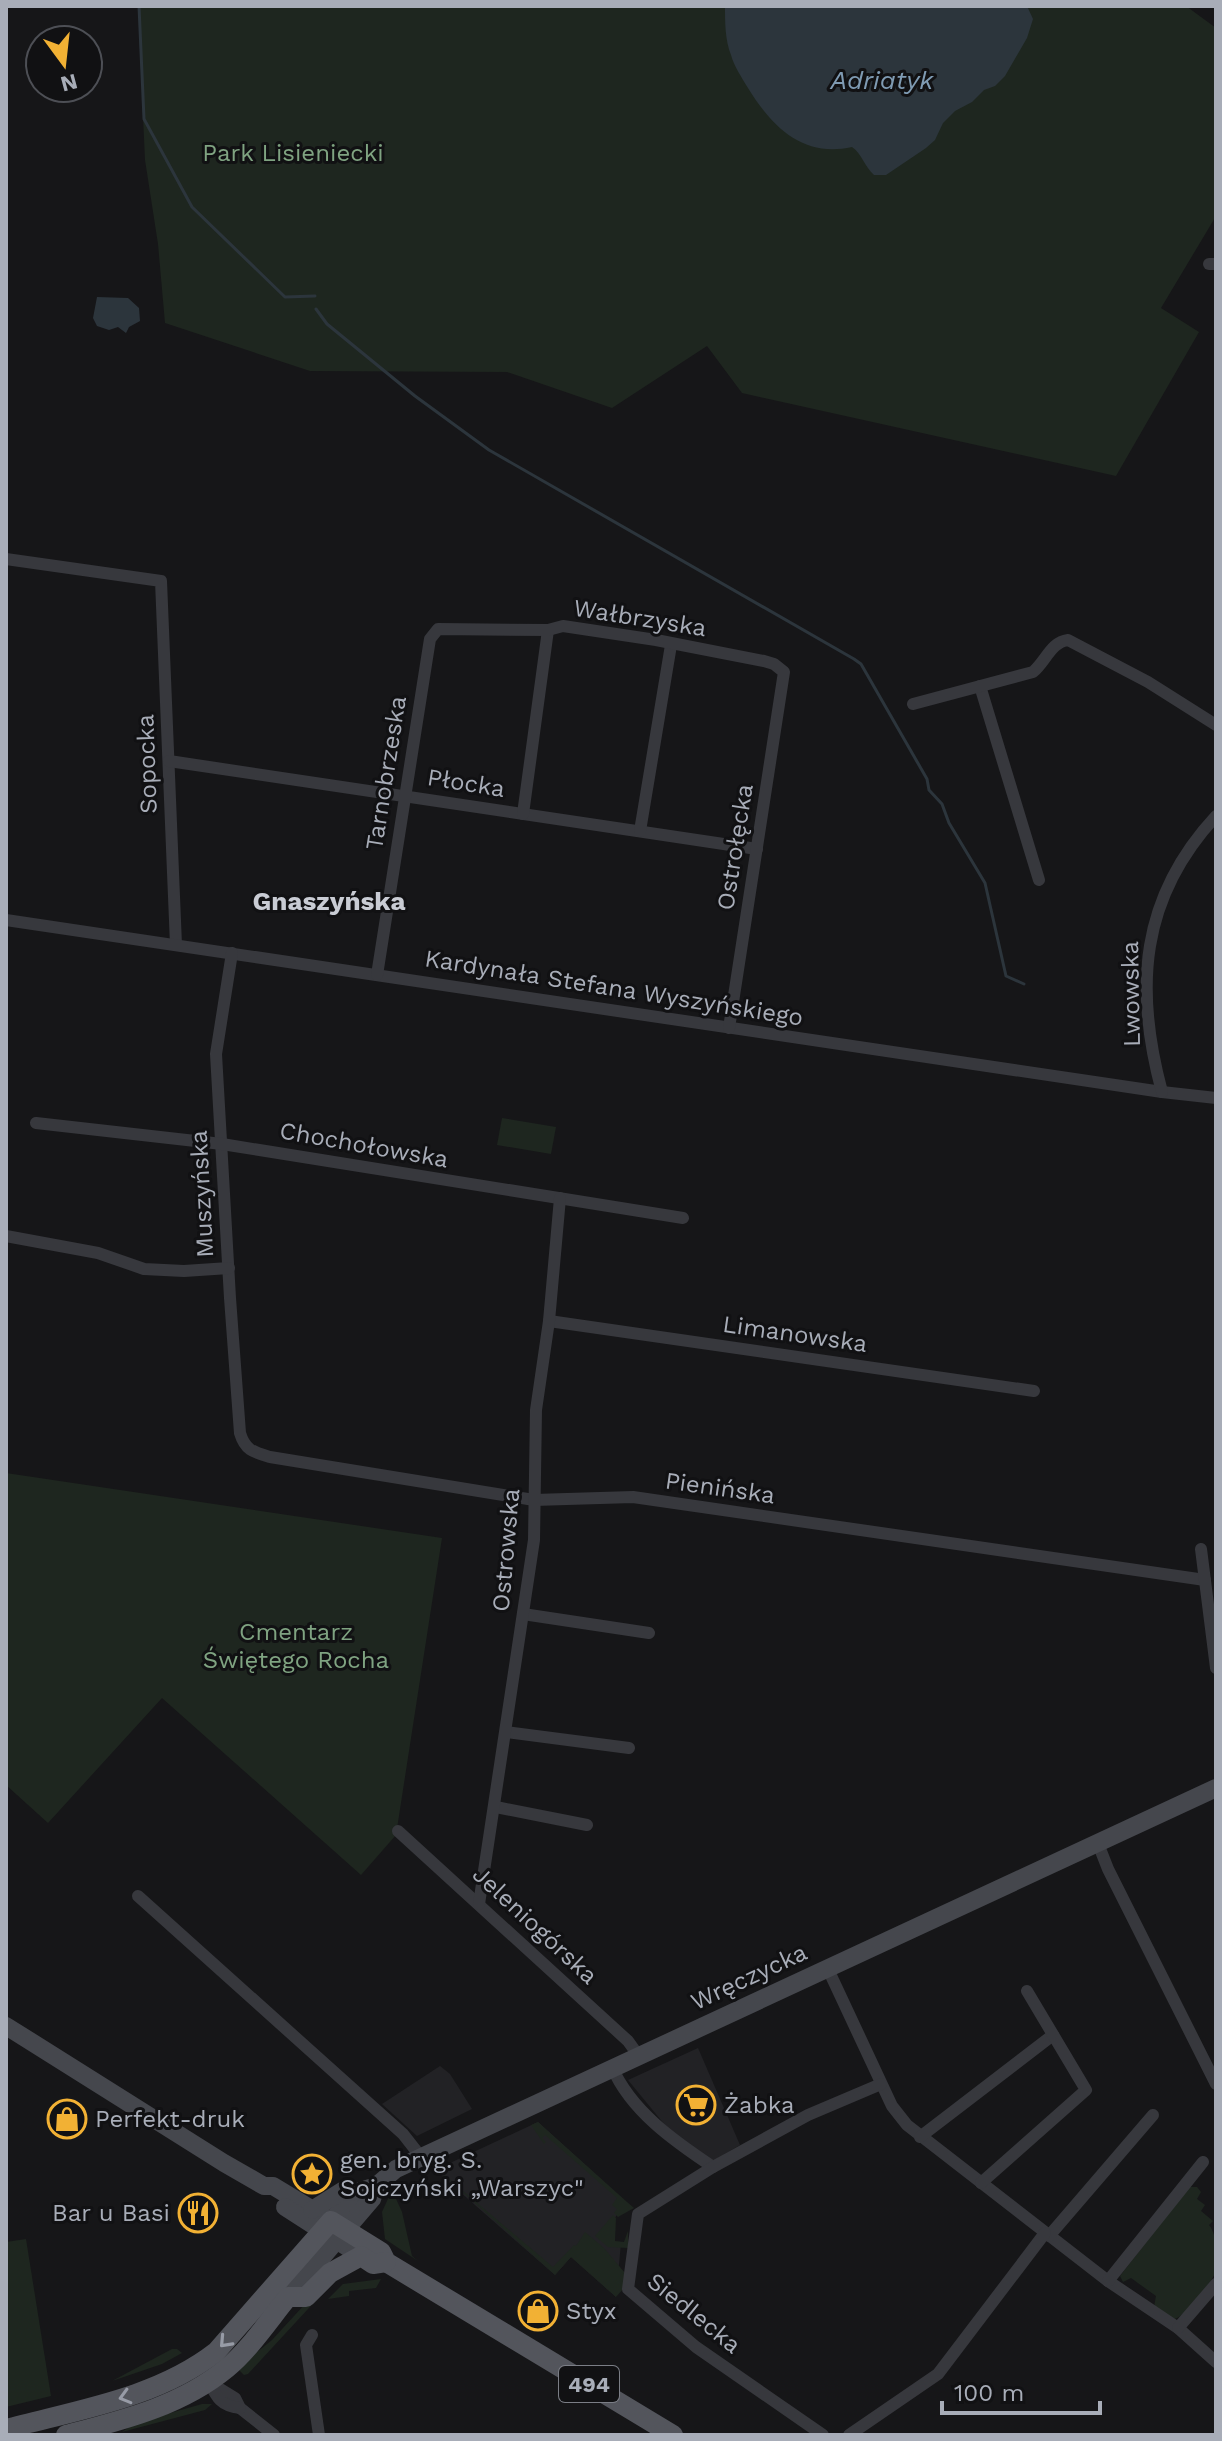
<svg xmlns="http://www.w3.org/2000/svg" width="1222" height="2441" viewBox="0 0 1222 2441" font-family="'Work Sans',sans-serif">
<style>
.built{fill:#222225}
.green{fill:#1e261f}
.water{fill:#2c353c}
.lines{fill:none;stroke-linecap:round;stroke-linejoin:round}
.stream{stroke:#2c353c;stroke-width:3}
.street{stroke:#37383d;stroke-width:12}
.secondary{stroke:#45474d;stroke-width:18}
.primary{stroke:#53555c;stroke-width:20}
.oneway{stroke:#979ba6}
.labels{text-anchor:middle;stroke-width:6;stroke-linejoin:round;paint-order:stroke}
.shield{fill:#111113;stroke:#7b7e86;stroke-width:2}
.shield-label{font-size:22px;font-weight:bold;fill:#a8adb8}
.park-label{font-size:24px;fill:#7fa381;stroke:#111113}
.street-label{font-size:24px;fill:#a8adb8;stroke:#111113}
.poi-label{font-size:24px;fill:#a8adb8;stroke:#111113;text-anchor:start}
.water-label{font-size:26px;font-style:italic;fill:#7f9bb3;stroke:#111113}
.neighbourhood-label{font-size:26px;font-weight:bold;fill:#c9ccd4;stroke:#111113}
</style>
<rect width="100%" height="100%" fill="#161618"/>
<g class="built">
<path d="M698 2048 740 2145 711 2162 674 2136 628 2080Z"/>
<path d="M440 2066 450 2074 472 2109 417 2136 382 2104Z"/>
<path d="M538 2122 625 2201 615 2218 613 2242 621 2243 616 2297 571 2257 555 2275 435 2170Z"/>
</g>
<g class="green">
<path d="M138 6H1186L1216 28V216L1161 308 1199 332 1116 476 742 393 707 346 612 408 507 372 310 371 165 323 158 244 145 160Z"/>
<path d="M502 1118 556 1127 551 1154 497 1145Z"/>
<path d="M6 1473 442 1538 396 1835 361 1875 162 1698 48 1823 6 1785Z"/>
<path d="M538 2122 627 2202 634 2208 618 2217 614 2213 617 2209 612 2205 617 2198 545 2135 542 2138 546 2142 544 2144 531 2125Z"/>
<path d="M437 2169 553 2267 574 2245 576 2246 585 2232 604 2248 625 2273 624 2288 616 2297 571 2257 555 2275Z"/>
<path d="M1189 2187H1197L1201 2192 1197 2199 1205 2205 1201 2211 1213 2221 1209 2225C1217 2234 1220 2262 1215 2273 1211 2284 1184 2318 1174 2319L1154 2307 1156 2296 1131 2278 1123 2282 1120 2276Z"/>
<path d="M392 2190 402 2212 412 2256 418 2261 385 2239 382 2212Z"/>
<path d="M613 2215 616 2218 615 2241 624 2242 628 2231V2248L608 2247 595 2236Z"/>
<path d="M26 2239 51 2396 6 2407V2242Z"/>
<path d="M328 2279 332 2283 248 2374 244 2375 237 2368 272 2340Z"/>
<path d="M381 2279 376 2288 349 2291V2296L328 2299 343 2284Z"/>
<path d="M172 2349H177L182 2353 162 2364 112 2381Z"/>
<path d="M202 2404H212L205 2410 122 2432 135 2423Z"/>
</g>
<g class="water">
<path d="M725 6H1027L1033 19 1027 38 1005 76 995 86 984 90 972 102 955 111 943 123 935 140 926 148 886 175H874C864 166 862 154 852 147 803 158 772 127 748 88 742 78 734 66 731 55 725 40 725 22 725 6Z"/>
<path d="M97 297 128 298 139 308 140 321 129 327 126 333 118 327 109 330 97 326 93 318Z"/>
</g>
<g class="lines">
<g class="stream">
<path d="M139 6 144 119 192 207 285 297 315 296"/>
<path d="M316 309 327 324 415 396 489 450 854 659 861 664 927 779 929 790 942 804 949 823 985 883 1006 976 1024 984"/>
</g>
<g class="street">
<path d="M1209 264H1216"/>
<path d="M6 559 161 581 176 945"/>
<path d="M980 686 1039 880"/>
<path d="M913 704 1033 672C1046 661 1051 642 1068 640L1148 682 1216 725"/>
<path d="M169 761 757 849"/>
<path d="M523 814 548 630"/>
<path d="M640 831 671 645"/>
<path d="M6 920 1162 1092 1216 1098"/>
<path d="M232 953 216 1054 230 1298 240 1433C245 1450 253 1452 270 1457L534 1500 633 1497 1205 1580"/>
<path d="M377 975 430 639 438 629 548 630 563 626 656 640 764 661 774 664 784 672 729 1028"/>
<path d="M1162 1092C1134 988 1140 898 1216 816"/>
<path d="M36 1123 222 1144 683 1218"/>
<path d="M6 1236 98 1253 144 1269 184 1271 229 1268"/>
<path d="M549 1321 1034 1391"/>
<path d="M1201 1549 1216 1668"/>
<path d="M523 1614 649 1633"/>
<path d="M506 1732 629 1748"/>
<path d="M496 1807 587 1825"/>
<path d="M398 1831 628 2041 638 2055"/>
<path d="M1097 1841 1108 1869 1216 2084"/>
<path d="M138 1896 403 2134 421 2157"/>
<path d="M479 1904 534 1540 536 1410 549 1321 560 1198"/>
<path d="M827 1967 892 2106 907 2125 1108 2281 1178 2328 1216 2362"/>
<path d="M612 2067C631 2111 674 2141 713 2167"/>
<path d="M920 2137 1053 2035"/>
<path d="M981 2183 1086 2090 1027 1991"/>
<path d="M1049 2236 1153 2115"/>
<path d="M1108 2281 1203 2162"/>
<path d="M1178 2328 1216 2284"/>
<path d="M312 2335 306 2345 319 2435"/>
<path d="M209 2382 235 2398 240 2408 274 2435"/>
<path d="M209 2382C217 2398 221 2406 240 2408"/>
<path d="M823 2435 696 2347 628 2289 638 2214 713 2167 808 2115 881 2084"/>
<path d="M849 2435 938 2374 1045 2233"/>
</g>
<g class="secondary">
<path d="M6 2026 224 2163 264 2186H273L331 2221 357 2192 376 2186 396 2169 1216 1788"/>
<path d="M285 2207 361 2256"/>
<path d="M312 2210 342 2191 357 2192"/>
<path d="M288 2297 372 2199 376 2186"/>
</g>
<g class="primary">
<path d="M6 2429C77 2410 157 2398 216 2352L331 2221 381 2252 386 2262 673 2435"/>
<path d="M66 2435C123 2420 181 2406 227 2368 250 2349 269 2320 288 2297H306L330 2273 361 2256 373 2264 386 2262"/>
</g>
</g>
<defs><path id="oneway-chevron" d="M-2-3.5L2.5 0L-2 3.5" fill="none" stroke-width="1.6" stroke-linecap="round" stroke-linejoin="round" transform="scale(2)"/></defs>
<g class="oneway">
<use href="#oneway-chevron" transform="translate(225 2342) rotate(133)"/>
<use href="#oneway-chevron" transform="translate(125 2397) rotate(164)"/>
</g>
<defs>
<symbol id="supermarket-ring" viewBox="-11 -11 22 22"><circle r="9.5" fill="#111113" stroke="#f2b134" stroke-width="1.5"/><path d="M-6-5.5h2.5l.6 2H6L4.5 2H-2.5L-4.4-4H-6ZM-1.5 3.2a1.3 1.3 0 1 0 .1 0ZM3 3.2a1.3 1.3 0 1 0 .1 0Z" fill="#f2b134"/></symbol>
<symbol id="shop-ring" viewBox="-11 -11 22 22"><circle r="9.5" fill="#111113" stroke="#f2b134" stroke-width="1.5"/><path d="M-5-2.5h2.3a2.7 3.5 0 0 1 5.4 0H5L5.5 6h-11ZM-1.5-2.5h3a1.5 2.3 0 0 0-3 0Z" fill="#f2b134"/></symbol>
<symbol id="sight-ring" viewBox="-11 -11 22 22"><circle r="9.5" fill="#111113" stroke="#f2b134" stroke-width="1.5"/><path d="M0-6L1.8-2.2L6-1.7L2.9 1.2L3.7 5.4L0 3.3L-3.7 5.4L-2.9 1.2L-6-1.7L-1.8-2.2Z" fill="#f2b134"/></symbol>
<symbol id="restaurant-ring" viewBox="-11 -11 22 22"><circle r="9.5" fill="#111113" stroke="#f2b134" stroke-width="1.5"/><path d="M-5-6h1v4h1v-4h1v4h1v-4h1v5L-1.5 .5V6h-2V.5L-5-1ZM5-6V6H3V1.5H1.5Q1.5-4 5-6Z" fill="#f2b134"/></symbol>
</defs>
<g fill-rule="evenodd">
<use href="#supermarket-ring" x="674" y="2083" width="44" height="44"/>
<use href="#shop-ring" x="45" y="2097" width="44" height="44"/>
<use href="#sight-ring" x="290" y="2152" width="44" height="44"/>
<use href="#restaurant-ring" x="176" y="2191" width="44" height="44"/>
<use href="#shop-ring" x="516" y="2289" width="44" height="44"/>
</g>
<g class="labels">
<rect class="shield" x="559" y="2366" width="60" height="36" rx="6"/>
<g class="shield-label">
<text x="589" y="2392">494</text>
</g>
<g class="park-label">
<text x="293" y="161">Park Lisieniecki</text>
<text x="296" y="1640">Cmentarz<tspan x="296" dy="28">Świętego Rocha</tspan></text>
</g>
<g class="street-label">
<text transform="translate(640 618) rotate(9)" y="8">Wałbrzyska</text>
<text transform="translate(147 764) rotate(-92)" y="8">Sopocka</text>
<text transform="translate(386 773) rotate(-81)" y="8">Tarnobrzeska</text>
<text transform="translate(466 783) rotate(9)" y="8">Płocka</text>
<text transform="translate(735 847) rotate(-81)" y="8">Ostrołęcka</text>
<text transform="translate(614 988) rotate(9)" y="8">Kardynała Stefana Wyszyńskiego</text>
<text transform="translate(1131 994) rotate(-91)" y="8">Lwowska</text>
<text transform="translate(364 1145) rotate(10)" y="8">Chochołowska</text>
<text transform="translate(202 1194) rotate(-93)" y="8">Muszyńska</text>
<text transform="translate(795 1334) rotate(8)" y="8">Limanowska</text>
<text transform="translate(720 1488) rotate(8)" y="8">Pienińska</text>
<text transform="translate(506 1550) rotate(-85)" y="8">Ostrowska</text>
<text transform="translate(535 1925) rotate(43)" y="8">Jeleniogórska</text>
<text transform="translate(749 1977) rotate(-25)" y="8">Wręczycka</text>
<text transform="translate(694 2313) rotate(39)" y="8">Siedlecka</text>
</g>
<g class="poi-label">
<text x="724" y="2113">Żabka</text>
<text x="95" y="2127">Perfekt-druk</text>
<text x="340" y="2168">gen. bryg. S.<tspan x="340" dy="28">Sojczyński „Warszyc"</tspan></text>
<text x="170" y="2221" text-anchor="end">Bar u Basi</text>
<text x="566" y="2319">Styx</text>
</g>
<g class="water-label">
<text x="882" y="89">Adriatyk</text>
</g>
<g class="neighbourhood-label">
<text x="329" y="910">Gnaszyńska</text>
</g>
</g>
<rect width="1222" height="2441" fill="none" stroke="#a8adb8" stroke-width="16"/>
<g transform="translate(64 64) rotate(165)"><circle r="38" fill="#111113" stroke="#4d4f55" stroke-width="2"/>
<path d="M0-6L14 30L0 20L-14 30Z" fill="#f2b134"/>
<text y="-12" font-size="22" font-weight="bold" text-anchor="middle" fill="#a8adb8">N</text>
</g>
<path d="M942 2401v12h158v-12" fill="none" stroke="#a8adb8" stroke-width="4"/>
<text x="954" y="2401" font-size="24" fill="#a8adb8" stroke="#111113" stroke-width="6" paint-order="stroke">100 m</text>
</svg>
